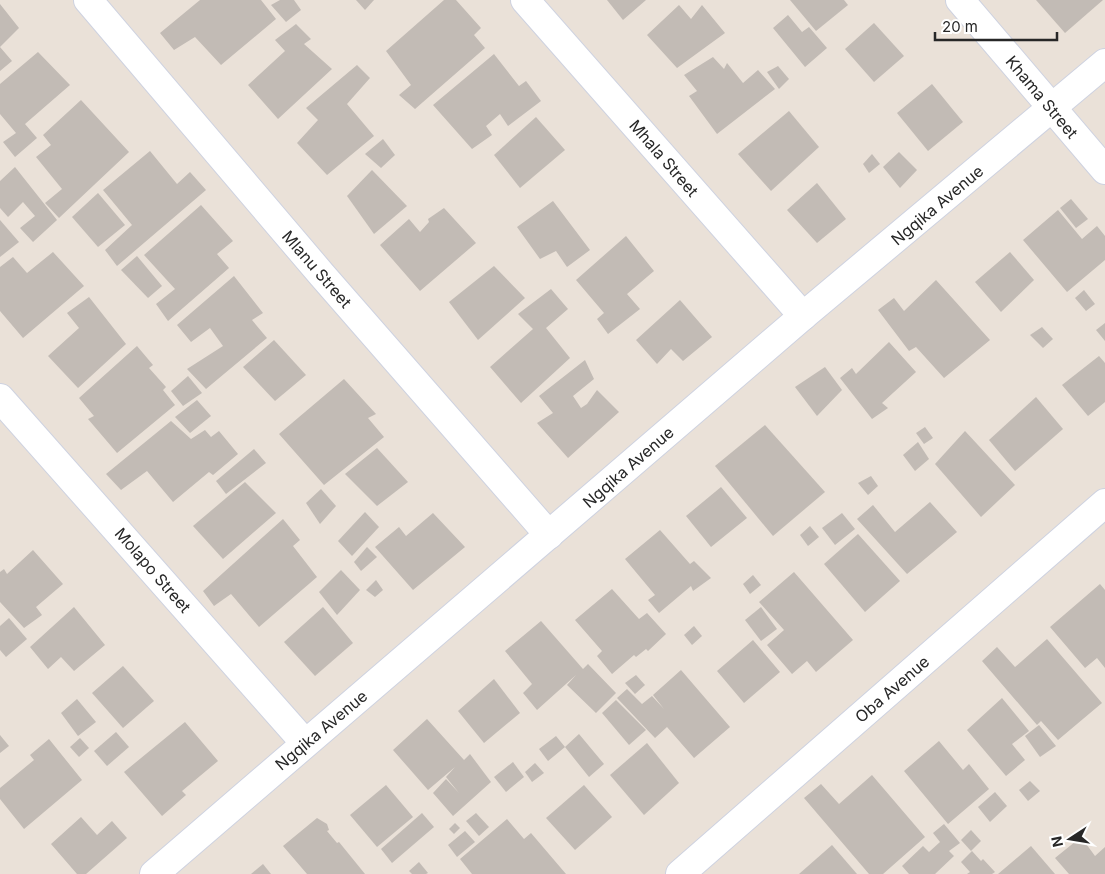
<svg xmlns="http://www.w3.org/2000/svg" width="1105" height="874" viewBox="0 0 1105 874" font-family="Inter,sans-serif">
<style>
.building{fill:#c2bbb5}
.lines{fill:none;stroke-linecap:round;stroke-linejoin:round}
.street-casing{stroke:#ced2e0;stroke-width:30}
.street{stroke:#fff;stroke-width:28}
.labels{text-anchor:middle;stroke-width:5;stroke-linejoin:round;paint-order:stroke}
.street-label{font-size:16px;fill:#272727;stroke:#fff}
</style>
<rect width="100%" height="100%" fill="#eae1d8"/>
<g class="building">
<path d="M200 0H261L276 19 221 65 195 37 174 50 160 33Z"/>
<path d="M280 0H294L301 10 286 22 271 5Z"/>
<path d="M356 0H374L365 10Z"/>
<path d="M444 0H456L481 28 474 35 485 48 415 109 399 95 411 85 386 51Z"/>
<path d="M607 0H646L623 20Z"/>
<path d="M790 0H844L848 5 816 31Z"/>
<path d="M1036 0H1103L1065 33Z"/>
<path d="M0 4 19 28 0 47 12 61 0 71Z"/>
<path d="M679 5 691 19 702 5 725 33 677 68 647 35Z"/>
<path d="M788 15 802 32 809 27 827 48 805 67 773 28Z"/>
<path d="M874 23 904 56 874 82 845 49Z"/>
<path d="M296 24 311 39 304 44 332 69 278 119 248 85 285 51 275 40Z"/>
<path d="M38 52 70 85 25 124 37 138 15 157 3 142 16 133 0 114V84Z"/>
<path d="M494 54 519 86 526 81 541 101 508 126 500 114 486 126 492 135 472 149 433 105Z"/>
<path d="M713 57 724 69 727 63 743 83 758 70 775 89 717 134 689 96 697 91 684 75Z"/>
<path d="M357 65 370 78 347 104 374 136 327 175 297 143 318 120 306 108Z"/>
<path d="M778 66 789 79 779 89 767 72Z"/>
<path d="M932 84 963 122 928 151 897 113Z"/>
<path d="M81 100 129 152 59 218 45 203 62 189 36 157 51 145 43 135Z"/>
<path d="M789 111 819 147 771 191 738 154Z"/>
<path d="M536 117 565 150 520 188 494 155Z"/>
<path d="M383 139 395 155 381 168 365 154Z"/>
<path d="M150 151 177 184 190 172 206 190 117 266 105 250 132 225 103 190Z"/>
<path d="M899 152 917 170 900 188 883 167Z"/>
<path d="M872 154 880 164 869 173 863 164Z"/>
<path d="M15 167 57 220 33 242 20 228 35 216 23 202 8 217 0 208V181Z"/>
<path d="M372 170 407 206 374 234 347 196Z"/>
<path d="M817 183 846 219 817 243 787 210Z"/>
<path d="M98 193 125 225 98 247 72 217Z"/>
<path d="M1071 199 1088 219 1076 228 1060 208Z"/>
<path d="M553 201 590 250 567 267 556 251 540 259 517 227Z"/>
<path d="M201 205 233 241 217 254 229 268 168 321 156 304 175 289 144 255Z"/>
<path d="M444 208 476 243 420 291 380 245 409 219 420 232 429 222 428 219Z"/>
<path d="M1058 210 1082 239 1097 226 1105 236V260L1067 292 1023 240Z"/>
<path d="M0 220 19 242 0 257Z"/>
<path d="M626 236 654 271 627 294 640 309 608 334 597 319 604 313 576 280Z"/>
<path d="M53 252 84 286 23 338 0 311V267L13 257 27 273Z"/>
<path d="M1010 252 1034 280 1001 312 975 282Z"/>
<path d="M137 256 162 286 148 298 121 270Z"/>
<path d="M494 266 525 298 478 340 449 302Z"/>
<path d="M234 276 263 313 252 320 267 338 206 389 187 369 223 346 210 328 191 342 177 325Z"/>
<path d="M936 280 990 340 944 378 916 347 909 351 878 310 894 298 904 311Z"/>
<path d="M551 289 568 309 546 328 570 358 521 403 490 367 533 329 518 314Z"/>
<path d="M1084 290 1095 304 1086 311 1075 298Z"/>
<path d="M89 297 126 344 78 388 48 356 79 328 67 313Z"/>
<path d="M680 300 712 337 683 361 671 349 657 364 636 340Z"/>
<path d="M1105 323V341L1096 330Z"/>
<path d="M1042 327 1053 339 1043 348 1030 335Z"/>
<path d="M274 340 306 375 275 401 243 367Z"/>
<path d="M889 342 916 372 882 403 888 408 872 419 840 378 852 368 856 374Z"/>
<path d="M137 346 153 365 149 368 166 387 163 390 175 405 117 453 88 419 94 416 79 398Z"/>
<path d="M1099 356 1105 363V402L1088 416 1062 385Z"/>
<path d="M585 360 594 379 573 396 581 408 587 404 597 390 619 412 568 458 537 423 553 413 539 396Z"/>
<path d="M825 367 842 390 817 416 795 387Z"/>
<path d="M188 376 202 393 183 406 171 391Z"/>
<path d="M344 379 376 414 368 418 384 437 324 485 279 434Z"/>
<path d="M1036 397 1063 429 1015 471 989 440Z"/>
<path d="M197 400 211 416 190 433 175 417Z"/>
<path d="M171 421 191 439 205 430 211 437 219 431 238 454 213 475 209 472 173 502 147 471 121 490 106 474Z"/>
<path d="M765 425 825 492 773 536 715 466Z"/>
<path d="M925 427 933 438 924 444 916 433Z"/>
<path d="M965 431 1015 485 981 517 935 464Z"/>
<path d="M918 442 929 459 915 471 903 455Z"/>
<path d="M377 448 408 482 377 506 345 474Z"/>
<path d="M254 449 266 463 226 494 216 481Z"/>
<path d="M871 476 878 486 868 495 858 483Z"/>
<path d="M245 482 276 513 223 559 193 526Z"/>
<path d="M721 487 747 518 711 547 686 516Z"/>
<path d="M321 489 336 506 320 524 306 503Z"/>
<path d="M930 502 957 532 907 574 857 519 873 505 895 532Z"/>
<path d="M365 512 379 527 352 556 338 541Z"/>
<path d="M433 513 465 547 413 590 375 547 399 527 406 536Z"/>
<path d="M842 513 855 529 835 545 822 528Z"/>
<path d="M283 519 300 540 293 546 317 577 259 627 231 594 214 606 203 591Z"/>
<path d="M810 526 819 537 808 546 800 535Z"/>
<path d="M660 530 690 564 694 561 711 578 693 591 691 586 659 613 648 600 655 595 625 559Z"/>
<path d="M858 534 900 581 865 612 824 564Z"/>
<path d="M367 547 377 557 361 571 354 562Z"/>
<path d="M33 550 63 584 36 607 42 615 24 628 0 602V572L4 569 7 574Z"/>
<path d="M341 570 360 590 337 615 319 592Z"/>
<path d="M794 572 853 640 816 672 807 661 792 674 767 645 784 630 759 602Z"/>
<path d="M753 575 761 585 750 594 743 584Z"/>
<path d="M376 580 383 590 375 597 366 590Z"/>
<path d="M1100 584 1105 590V668L1097 658 1085 668 1050 627Z"/>
<path d="M612 589 639 619 647 613 666 634 648 651 646 649 636 657 634 655 612 674 597 656 602 651 575 620Z"/>
<path d="M74 607 105 645 74 671 61 657 48 669 30 647Z"/>
<path d="M323 607 353 643 315 676 284 642Z"/>
<path d="M761 607 777 629 761 641 745 620Z"/>
<path d="M9 618 27 639 6 657 0 650V626Z"/>
<path d="M541 621 583 669 588 664 616 693 596 713 567 685 576 675 537 710 523 693 532 684 505 651Z"/>
<path d="M694 626 702 636 692 645 684 635Z"/>
<path d="M1047 639 1102 703 1058 740 1041 721 1037 725 982 661 997 647 1015 667Z"/>
<path d="M753 640 780 672 744 703 717 671Z"/>
<path d="M123 666 154 701 123 728 92 693Z"/>
<path d="M681 670 730 727 694 758 667 727 655 738 617 698 627 689 642 704 652 696 664 709 653 695Z"/>
<path d="M636 675 645 685 635 694 625 683Z"/>
<path d="M494 679 520 713 484 743 458 711Z"/>
<path d="M1002 698 1029 731 1012 744 1025 760 1006 776 967 730Z"/>
<path d="M77 699 96 722 78 736 61 713Z"/>
<path d="M616 700 646 730 629 745 602 713Z"/>
<path d="M427 719 464 760 470 754 491 782 453 816 433 793 446 779 459 793 446 777 455 767 428 790 393 750Z"/>
<path d="M185 722 218 761 182 791 186 795 162 816 124 772Z"/>
<path d="M1039 725 1056 746 1040 757 1025 736Z"/>
<path d="M116 732 129 747 107 766 94 751Z"/>
<path d="M579 734 604 764 589 777 565 747 548 761 539 749 556 736 565 747Z"/>
<path d="M0 735 9 746 0 753Z"/>
<path d="M80 738 89 748 79 757 70 747Z"/>
<path d="M49 739 82 780 24 829 0 799V788L34 760 30 755Z"/>
<path d="M939 741 963 770 969 764 989 789 948 824 904 771Z"/>
<path d="M647 743 679 783 644 815 610 775Z"/>
<path d="M513 762 524 777 506 792 494 777Z"/>
<path d="M535 763 544 773 532 782 525 772Z"/>
<path d="M872 775 925 837 883 874H869L804 798 821 784 839 804Z"/>
<path d="M1030 781 1040 791 1028 801 1019 790Z"/>
<path d="M386 785 413 817 377 847 350 815Z"/>
<path d="M584 785 612 817 575 850 546 818Z"/>
<path d="M995 792 1007 806 990 822 978 807Z"/>
<path d="M422 813 434 827 392 863 381 849Z"/>
<path d="M476 813 489 827 479 836 466 821Z"/>
<path d="M81 817 97 835 112 821 127 838 86 874H77L51 844Z"/>
<path d="M317 818 327 824 329 830 327 831 337 843 339 842 365 874H307L283 846Z"/>
<path d="M507 819 524 839 531 833 566 874H472L460 859Z"/>
<path d="M455 823 460 828 454 834 449 829Z"/>
<path d="M944 824 960 843 949 851 954 856 935 874H909L902 866 923 846 929 852 940 842 933 833Z"/>
<path d="M971 830 981 841 971 851 961 840Z"/>
<path d="M465 831 475 842 457 857 448 845Z"/>
<path d="M1081 837 1095 856 1105 847V874H1069L1055 858Z"/>
<path d="M832 845 857 874H799Z"/>
<path d="M1031 846 1055 874H998Z"/>
<path d="M972 851 981 861 983 859 995 872 992 874H967L970 872 961 862Z"/>
<path d="M419 862 428 873 426 874H412L409 871Z"/>
<path d="M263 864 271 874H251Z"/>
</g>
<g class="lines">
<defs>
<g id="street">
<path d="M88 0 322 275 549 535"/>
<path d="M525 0 803 316"/>
<path d="M960 0 1105 170"/>
<path d="M0 398 305 743"/>
<path d="M154 874 803 316 1105 63"/>
<path d="M680 874 1105 503"/>
</g>
</defs>
<use href="#street" class="street-casing"/>
<use href="#street" class="street"/>
</g>
<g class="labels">
<g class="street-label">
<text transform="translate(1042 97) rotate(50)" y="6">Khama Street</text>
<text transform="translate(664 158) rotate(49)" y="6">Mhala Street</text>
<text transform="translate(937 205) rotate(-40)" y="6">Ngqika Avenue</text>
<text transform="translate(317 269) rotate(49)" y="6">Mlanu Street</text>
<text transform="translate(628 467) rotate(-41)" y="6">Ngqika Avenue</text>
<text transform="translate(153 570) rotate(49)" y="6">Molapo Street</text>
<text transform="translate(892 689) rotate(-41)" y="6">Oba Avenue</text>
<text transform="translate(321 730) rotate(-40)" y="6">Ngqika Avenue</text>
</g>
</g>
<g transform="translate(1070 839) rotate(258)" stroke="#ffffff" stroke-width="4" paint-order="stroke">
<path d="M0-4L9 19L0 12L-9 19Z" fill="#272727"/>
<text y="-8" font-size="14" font-weight="bold" text-anchor="middle" fill="#272727">N</text>
</g>
<path d="M935 32v8h122v-8" fill="none" stroke="#272727" stroke-width="2.5"/>
<text x="942" y="32" font-size="15" fill="#272727" stroke="#ffffff" stroke-width="4" paint-order="stroke">20 m</text>
</svg>
